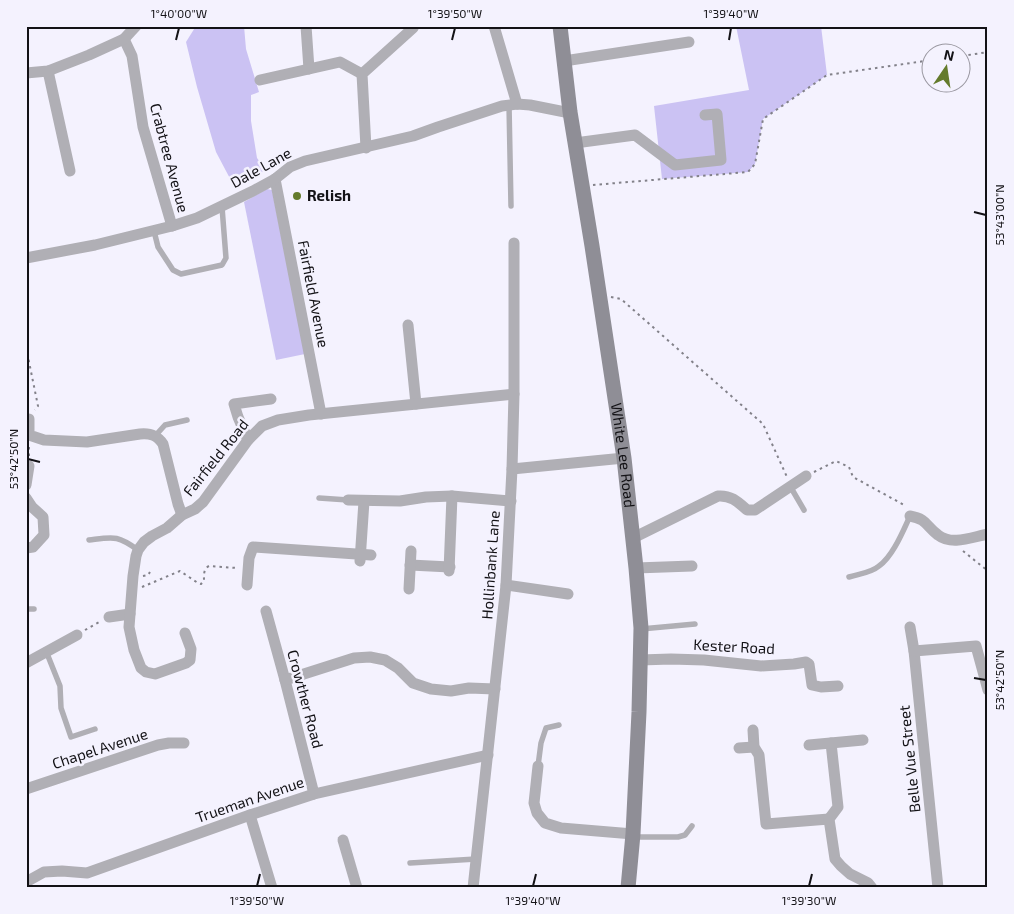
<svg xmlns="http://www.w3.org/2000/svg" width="1014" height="914" viewBox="0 0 1014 914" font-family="'Exo 2',sans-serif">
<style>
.green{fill:#cbc2f3}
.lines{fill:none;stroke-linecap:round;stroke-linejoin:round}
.path{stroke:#828189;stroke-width:2;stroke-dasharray:2.5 4;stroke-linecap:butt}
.service{stroke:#b0afb5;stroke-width:5.5}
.minor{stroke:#b0afb5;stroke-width:11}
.secondary{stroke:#8f8e96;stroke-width:15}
.ticks{fill:none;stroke:#131216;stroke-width:2}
.poi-dot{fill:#647b2c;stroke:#f4f2fe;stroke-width:2}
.labels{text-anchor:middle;stroke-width:5;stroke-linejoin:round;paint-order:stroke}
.street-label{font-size:15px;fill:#131216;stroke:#f4f2fe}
.poi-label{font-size:15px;font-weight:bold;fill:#131216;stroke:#f4f2fe;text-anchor:start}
.neatline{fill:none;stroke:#131216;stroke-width:2}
.ticks-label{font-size:12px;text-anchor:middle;fill:#131216}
</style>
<rect width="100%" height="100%" fill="#f4f2fe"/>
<g class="green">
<path d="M196 26H244L246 49 259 92 251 95V121L257 158 266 170 235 188 216 152 197 87 186 42Z"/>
<path d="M736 26H821L827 75 763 119 755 164 748 172 662 179 654 106 749 90Z"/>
<path d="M267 189 272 190 305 354 276 360 244 202Z"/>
</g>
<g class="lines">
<g class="path">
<path d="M962 56 988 52"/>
<path d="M593 185 748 172 755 164 763 119 827 75 932 60"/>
<path d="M611 297 621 299 763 424 787 477"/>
<path d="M26 347 38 406 35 410"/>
<path d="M29 456V445"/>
<path d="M814 472 836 461 849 467 853 477 906 506"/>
<path d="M963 551 988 571"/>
<path d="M143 576 148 575 150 572"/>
<path d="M142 587 180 571 198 583 201 584 204 581C204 576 203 569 209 566L237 568"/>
<path d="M85 630 101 621"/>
</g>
<g class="service">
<path d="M509 105 511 206"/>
<path d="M154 231 158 247 173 270 181 274 222 265 226 258 222 207"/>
<path d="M155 436 165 425 187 420"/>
<path d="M790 486 804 510"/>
<path d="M319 498 348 500"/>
<path d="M89 540C114 537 117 535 138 550"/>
<path d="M849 577C859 574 871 573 879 566 893 556 903 531 910 516"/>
<path d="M26 609H34"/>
<path d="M641 629 695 624"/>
<path d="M46 651 60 686 61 708 71 737 95 729"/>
<path d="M538 766 541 743 546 728 559 725"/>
<path d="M634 837H678L685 835 692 826"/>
<path d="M410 863 476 859"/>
</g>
<g class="minor">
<path d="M306 26 309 69"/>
<path d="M494 26 517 104"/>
<path d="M124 39 132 56 143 127 172 226"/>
<path d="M564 61 689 42"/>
<path d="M48 71 70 171"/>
<path d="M26 73 48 71 89 55 124 39 136 26"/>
<path d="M260 80 340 62 362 74"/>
<path d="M575 143 635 135 675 165 721 160 717 114 705 115"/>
<path d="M366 148 362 74 413 28 412 26"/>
<path d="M275 179 321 414"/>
<path d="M26 258 95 245 172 226 197 218 253 191 275 179 290 167 305 161 413 136 438 127 502 106 517 104 530 105 570 113"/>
<path d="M408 325 416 404"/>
<path d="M29 419V435L44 440 87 442 140 434C150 433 157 435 163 444L178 504 182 515"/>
<path d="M248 440 238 417 234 404 271 399"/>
<path d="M512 469 624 458"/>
<path d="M26 485 29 466"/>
<path d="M26 498 32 507 43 517 44 535 33 547 26 548"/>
<path d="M348 500 400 501 426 497 452 496 511 501"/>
<path d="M910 516C927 519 926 526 938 535 952 546 972 537 988 534"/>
<path d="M633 538 718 496C731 495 738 502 747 510H755L806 476"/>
<path d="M360 561 364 501"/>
<path d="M410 565 450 567"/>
<path d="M636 568 692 566"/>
<path d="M449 571 452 496"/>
<path d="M247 585 249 558 253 547 371 555"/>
<path d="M506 585 568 594"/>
<path d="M409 589 411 551"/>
<path d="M266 611 285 680 314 794"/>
<path d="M109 617 130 614"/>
<path d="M910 627 914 651 938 888"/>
<path d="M185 633 191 649 190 660 186 663 155 674 146 672 141 668 134 650 129 627 133 576 136 556 138 550 144 542 152 536 167 528 182 515 195 509 203 502 248 440 262 426 278 420 309 415 514 394"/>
<path d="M914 651 976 646 988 690"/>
<path d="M640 660 671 659 704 660 761 666 794 664 806 662 809 664 812 685 821 687 838 686"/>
<path d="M26 663 77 635"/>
<path d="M285 680 354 658 370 657 385 660 398 668 413 683 431 689 451 691 469 688 495 689"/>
<path d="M753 730 754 747 759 755 766 824 829 819"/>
<path d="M831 743 838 807 829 819 835 859 841 866 850 874 868 883 872 888"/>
<path d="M809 745 863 740"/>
<path d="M739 748 754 747"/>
<path d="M538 766 534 803 537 813 545 823 561 828 633 834"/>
<path d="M26 789 158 745 169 743H184"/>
<path d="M250 815 272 888"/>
<path d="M343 840 357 888"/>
<path d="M26 882 44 872 62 871 87 873 250 815 314 794 488 755"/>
<path d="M473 888 506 585 512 469 514 394V243"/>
</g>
<path class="secondary" id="s1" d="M560 26 570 112 592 246 624 458 636 568 641 628 639 712 633 834 628 888"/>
</g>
<path class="ticks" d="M176 40 179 28M452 40 455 28M729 40 731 28M974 212 986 215M28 459 40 462M974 678 986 680M257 886 260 874M533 886 536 874M809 886 812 874"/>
<circle class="poi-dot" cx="297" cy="196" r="5"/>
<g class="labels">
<g class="street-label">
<text transform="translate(169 158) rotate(75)" y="5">Crabtree Avenue</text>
<text transform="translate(261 168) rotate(-29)" y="5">Dale Lane</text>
<text transform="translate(313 294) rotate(79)" y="5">Fairfield Avenue</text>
<text dy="5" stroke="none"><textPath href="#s1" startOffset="434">White Lee Road</textPath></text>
<text transform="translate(216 458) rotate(-51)" y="5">Fairfield Road</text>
<text transform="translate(491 565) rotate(-86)" y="5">Hollinbank Lane</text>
<text transform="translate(734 647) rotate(3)" y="5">Kester Road</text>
<text transform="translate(305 699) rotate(75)" y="5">Crowther Road</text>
<text transform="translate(100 749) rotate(-18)" y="5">Chapel Avenue</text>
<text transform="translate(910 759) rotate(-96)" y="5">Belle Vue Street</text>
<text transform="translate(250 800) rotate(-19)" y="5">Trueman Avenue</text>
</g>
<g class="poi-label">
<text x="307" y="201">Relish</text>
</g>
</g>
<rect width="1014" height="914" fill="none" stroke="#f4f2fe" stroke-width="55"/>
<g transform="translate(946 68) rotate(13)"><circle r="24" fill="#f4f2fe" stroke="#9a98a1"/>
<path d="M0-4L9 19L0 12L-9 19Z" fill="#647b2c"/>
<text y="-8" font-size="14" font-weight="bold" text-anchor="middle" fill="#131216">N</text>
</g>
<rect x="28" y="28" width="958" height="858" class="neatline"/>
<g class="ticks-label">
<text x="179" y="18">1°40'00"W</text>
<text x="455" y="18">1°39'50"W</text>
<text x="731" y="18">1°39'40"W</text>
<text transform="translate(1000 215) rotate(-90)" y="4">53°43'00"N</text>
<text transform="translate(14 459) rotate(-90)" y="4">53°42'50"N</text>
<text transform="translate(1000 680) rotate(-90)" y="4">53°42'50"N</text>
<text x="257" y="905">1°39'50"W</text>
<text x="533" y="905">1°39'40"W</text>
<text x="809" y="905">1°39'30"W</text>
</g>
</svg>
